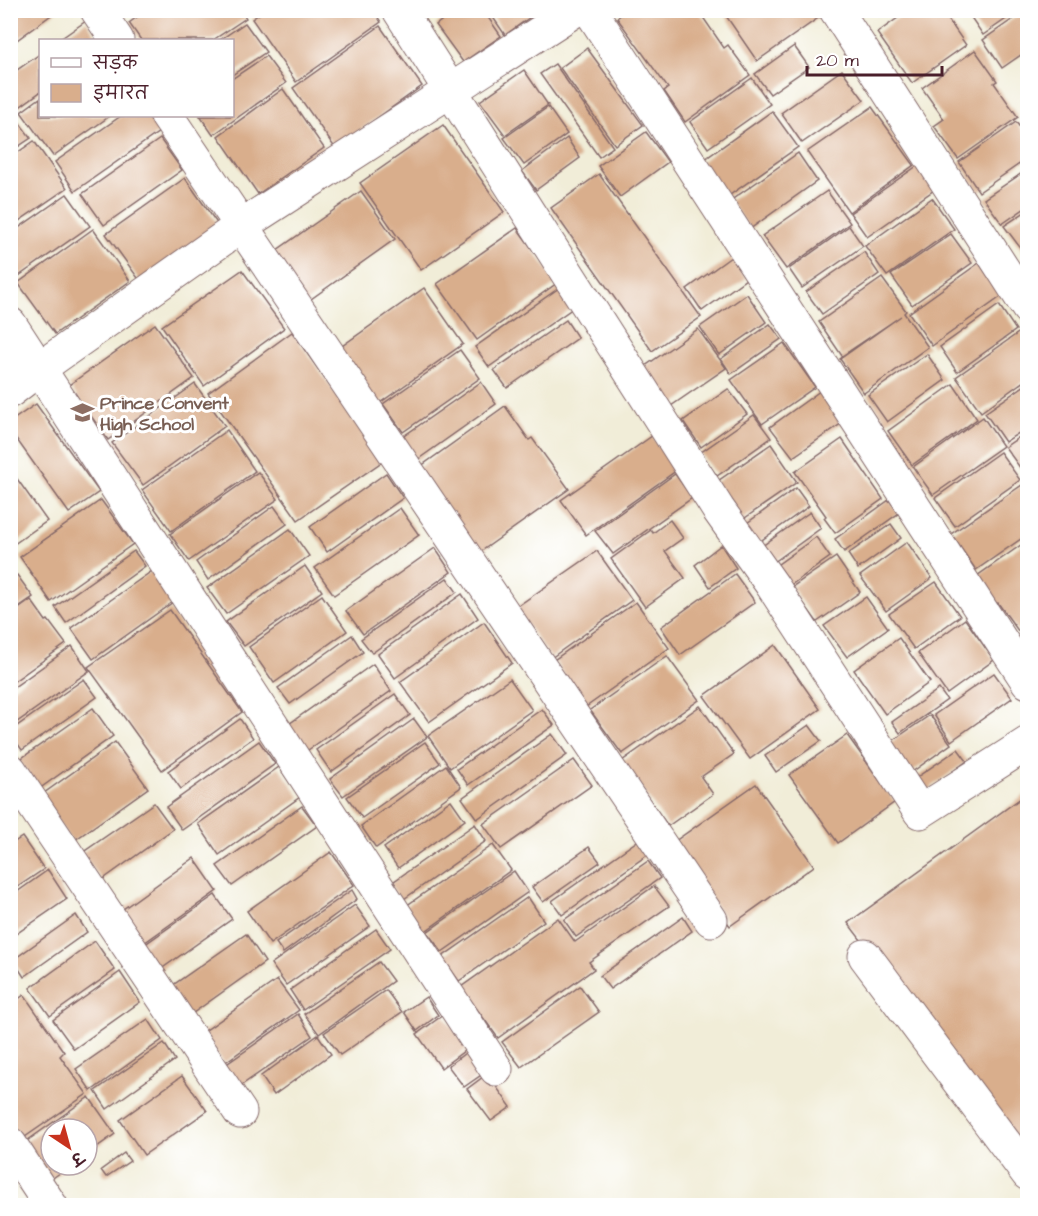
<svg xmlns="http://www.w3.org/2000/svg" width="1038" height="1216" viewBox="0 0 1038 1216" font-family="'Architects Daughter','Playpen Sans Deva',sans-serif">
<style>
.building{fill:#d9ae8c}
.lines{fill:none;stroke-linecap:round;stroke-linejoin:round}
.minor-casing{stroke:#846768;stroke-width:35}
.minor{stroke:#fff;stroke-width:33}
.labels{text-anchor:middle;stroke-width:6;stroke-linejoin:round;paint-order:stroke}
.education-label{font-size:18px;font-weight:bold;fill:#785e54;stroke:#fff;text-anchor:start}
</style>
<rect width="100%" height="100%" fill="#fff"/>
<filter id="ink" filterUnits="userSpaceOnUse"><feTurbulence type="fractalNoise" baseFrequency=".0167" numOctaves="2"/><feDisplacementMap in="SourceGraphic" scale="12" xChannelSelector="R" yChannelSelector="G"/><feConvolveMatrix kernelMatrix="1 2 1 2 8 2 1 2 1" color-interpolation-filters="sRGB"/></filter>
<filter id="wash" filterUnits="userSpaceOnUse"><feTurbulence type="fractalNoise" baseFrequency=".008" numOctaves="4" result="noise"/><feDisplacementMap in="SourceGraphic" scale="24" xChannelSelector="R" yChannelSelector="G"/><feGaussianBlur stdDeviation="1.35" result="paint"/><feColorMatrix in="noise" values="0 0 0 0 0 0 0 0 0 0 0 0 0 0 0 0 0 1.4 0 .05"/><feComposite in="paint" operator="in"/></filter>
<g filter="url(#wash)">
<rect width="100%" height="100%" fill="#f1edd8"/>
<g id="blocks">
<g class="building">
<path d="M10 10H58L10 45Z"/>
<path d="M147 10H241L246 18 213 40H141L129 23Z"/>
<path d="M265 10H373L381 22 296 82 252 19Z"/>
<path d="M455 10H483L501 36 463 62 436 25Z"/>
<path d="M488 10H540L505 35Z"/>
<path d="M627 10H698L724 48 728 45 750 75 685 122 664 91 668 88 617 18Z"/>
<path d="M722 10H817L821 16 757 61Z"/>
<path d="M909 10H946L943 12 966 45 912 83 877 33Z"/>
<path d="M966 10H1019L983 35Z"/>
<path d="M1026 10H1028V50L1002 68 983 40Z"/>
<path d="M86 21 99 40H59Z"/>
<path d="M245 23 266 52 232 75V40H220Z"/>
<path d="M380 26 422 86 335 148 293 88Z"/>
<path d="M794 46 809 67 770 94 755 74Z"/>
<path d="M587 48 643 125 615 145 560 68Z"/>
<path d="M975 50 997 81 994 83 1018 117 958 159 934 126 944 119 922 88Z"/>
<path d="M40 54V92L14 111 10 106V75Z"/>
<path d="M266 56 286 83 213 135 200 116H232V79Z"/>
<path d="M555 64 613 147 599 157 540 74Z"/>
<path d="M524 70 548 105 505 135 480 101Z"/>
<path d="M842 70 864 100 802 143 781 113Z"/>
<path d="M752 78 770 104 708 148 690 122Z"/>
<path d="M283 89 324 148 258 194 218 136Z"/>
<path d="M40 98V116H110L53 156 21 112Z"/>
<path d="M548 107 567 134 524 165 504 138Z"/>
<path d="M872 107 914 165 849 212 807 152Z"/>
<path d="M10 110 31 138 10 152Z"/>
<path d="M772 111 798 147 727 197 701 162Z"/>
<path d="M121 116H148L159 132 75 191 55 162Z"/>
<path d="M1016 122 1028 138V158L979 192 959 162Z"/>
<path d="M443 125 504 212 421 270 360 183Z"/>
<path d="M646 132 668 162 620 197 598 166Z"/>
<path d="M567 138 580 158 536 190 522 171Z"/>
<path d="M160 139 182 170 104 225 82 194Z"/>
<path d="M34 141 67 188 10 227V158Z"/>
<path d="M798 153 817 181 750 229 730 201Z"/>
<path d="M917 166 934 190 867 237 850 213Z"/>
<path d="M1028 169V206L1002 224 984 199Z"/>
<path d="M599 174 701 317 652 351 551 208Z"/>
<path d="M185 178 221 229 143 285 106 234Z"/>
<path d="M361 191 395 239 304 304 270 255Z"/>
<path d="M827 191 850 223 786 269 762 236Z"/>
<path d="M67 194 90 226 16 278 10 270V234Z"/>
<path d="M932 198 954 229 887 276 865 246Z"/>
<path d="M1028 210V253L1025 254 1004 226Z"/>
<path d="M849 226 863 246 802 288 789 269Z"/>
<path d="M517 228 557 283 477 340 437 284Z"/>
<path d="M93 229 130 281 55 334 18 283Z"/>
<path d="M951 234 972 263 912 305 891 275Z"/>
<path d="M864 252 879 274 822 314 806 292Z"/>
<path d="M731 257 746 279 702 311 687 289Z"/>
<path d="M979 263 1002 296 932 346 909 313Z"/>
<path d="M242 270 284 328 204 386 162 326Z"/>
<path d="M882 278 906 311 904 313 928 347 864 393 840 359 901 316 842 356 819 322Z"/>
<path d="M424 288 463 344 374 407 335 351Z"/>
<path d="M559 288 573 308 489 367 475 347Z"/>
<path d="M747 294 766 322 719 355 700 327Z"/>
<path d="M999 305 1016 330 957 372 940 347Z"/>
<path d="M566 320 578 338 507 388 494 370Z"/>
<path d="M155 324 194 378 108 440 69 385Z"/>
<path d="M770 324 781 339 731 374 721 359Z"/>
<path d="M698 329 726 368 668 408 641 369Z"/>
<path d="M1021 331 1028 341V378L981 412 956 377Z"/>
<path d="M292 332 383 461 298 520 208 393Z"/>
<path d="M784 343 815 387 762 424 731 380Z"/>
<path d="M460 350 480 378 403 432 383 404Z"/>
<path d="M927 354 945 380 887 422 868 395Z"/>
<path d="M481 382 496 404 417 460 401 438Z"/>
<path d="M1028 383V427L1005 442 985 413Z"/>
<path d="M195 384 225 426 143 485 112 443Z"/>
<path d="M953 384 977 419 912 465 888 431Z"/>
<path d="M728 389 747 414 701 447 683 421Z"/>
<path d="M820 391 842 423 793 457 770 427Z"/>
<path d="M36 404 99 492 69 513 10 430V422Z"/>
<path d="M505 406 529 440 532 438 569 489 480 552 417 469Z"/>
<path d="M754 415 771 438 717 476 700 453Z"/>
<path d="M983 417 1003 446 933 495 913 467Z"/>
<path d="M227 430 255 471 171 531 142 490Z"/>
<path d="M1028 431V471L1024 473 1005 447Z"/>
<path d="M652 436 677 470 586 535 561 500Z"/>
<path d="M842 439 883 499 835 533 824 518 826 516 795 472Z"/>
<path d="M771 444 797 482 742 520 715 483Z"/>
<path d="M1000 452 1020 480 955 526 935 498Z"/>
<path d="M10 469 47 521 14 544 10 540Z"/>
<path d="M258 472 278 499 189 561 170 534Z"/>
<path d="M386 473 403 498 327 552 310 527Z"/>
<path d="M675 474 692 498 613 554 595 531Z"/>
<path d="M1022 485 1028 493V534L976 570 951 534Z"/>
<path d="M796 488 809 506 752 547 740 528Z"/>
<path d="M101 500 133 544 51 602 20 557Z"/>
<path d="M889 500 899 513 844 552 835 539Z"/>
<path d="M274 506 287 524 208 580 196 562Z"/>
<path d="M400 508 419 535 334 595 315 568Z"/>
<path d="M810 512 821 528 770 565 758 549Z"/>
<path d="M670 520 683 538 665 551 685 578 645 607 611 559 651 530 653 533Z"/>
<path d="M891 524 901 538 858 569 848 554Z"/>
<path d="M290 529 309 556 226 614 207 588Z"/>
<path d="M816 537 830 557 781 592 767 572Z"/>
<path d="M1028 540V625L1019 632 998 603 996 604 977 576Z"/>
<path d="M907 542 932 578 886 611 860 576Z"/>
<path d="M721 545 736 568 710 587 695 565Z"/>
<path d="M435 548 451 572 363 634 346 611Z"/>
<path d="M134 551 145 566 66 623 55 607Z"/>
<path d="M597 551 632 600 551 658 515 608Z"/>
<path d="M836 557 860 592 817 622 792 587Z"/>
<path d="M305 566 322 591 244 646 226 622Z"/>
<path d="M152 571 173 602 93 659 71 628Z"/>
<path d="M735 574 755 602 680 655 661 627Z"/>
<path d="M17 575 33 597 10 613V579Z"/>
<path d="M447 578 457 592 372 653 361 639Z"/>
<path d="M936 582 960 616 914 649 889 614Z"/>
<path d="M462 594 478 618 395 678 378 654Z"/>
<path d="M322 595 347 631 274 683 249 647Z"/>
<path d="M866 597 888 628 847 657 824 626Z"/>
<path d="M31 600 46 621 48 620 66 644 10 684V615Z"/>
<path d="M636 602 669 648 586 707 554 660Z"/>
<path d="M170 610 242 712 162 770 88 667Z"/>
<path d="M965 619 994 660 947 694 918 653Z"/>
<path d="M484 622 512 663 429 722 400 682Z"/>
<path d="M352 635 363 652 290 704 278 688Z"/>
<path d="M899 638 930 682 885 714 854 670Z"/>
<path d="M775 645 820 709 750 759 704 696Z"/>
<path d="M72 646 89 671 10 727V690Z"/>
<path d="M667 656 699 700 622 754 590 710Z"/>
<path d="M373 664 391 691 301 755 282 729Z"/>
<path d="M994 673 1012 698 951 741 934 715Z"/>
<path d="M84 679 97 697 22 750 10 733V731Z"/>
<path d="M510 679 532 710 450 768 428 736Z"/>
<path d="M939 689 947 700 900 733 892 722Z"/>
<path d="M395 694 410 715 331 772 316 750Z"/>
<path d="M700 706 734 754 701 777 713 794 668 826 622 761Z"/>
<path d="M93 708 113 736 39 789 19 760Z"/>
<path d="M542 709 554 725 468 785 457 769Z"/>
<path d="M930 715 951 744 905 777 888 744Z"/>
<path d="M240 719 253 738 181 789 168 771Z"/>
<path d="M414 719 427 737 343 796 330 779Z"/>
<path d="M809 725 821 741 776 772 765 756Z"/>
<path d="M552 734 567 755 477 819 462 798Z"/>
<path d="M847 735 895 802 838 843 789 775Z"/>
<path d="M259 741 275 764 182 830 166 807Z"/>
<path d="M115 742 148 788 72 842 40 796Z"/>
<path d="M425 742 440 763 362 818 347 797Z"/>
<path d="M958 749 967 761 913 800 904 786Z"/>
<path d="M574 760 592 785 501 849 483 824Z"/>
<path d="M446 765 461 787 376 848 361 826Z"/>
<path d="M279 767 300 797 219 855 198 824Z"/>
<path d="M756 784 814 866 730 926 671 844Z"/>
<path d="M1028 793V1159L848 923Z"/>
<path d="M451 800 465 820 398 868 384 848Z"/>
<path d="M154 803 173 829 102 880 82 853Z"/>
<path d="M302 806 317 826 232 886 217 866Z"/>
<path d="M475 824 486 841 401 901 390 884Z"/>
<path d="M22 837 44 869 10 892V845Z"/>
<path d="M643 837 653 851 562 915 552 901Z"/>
<path d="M493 845 511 870 424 932 406 906Z"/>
<path d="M589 847 600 862 543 902 532 887Z"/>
<path d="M331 852 354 885 270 944 247 911Z"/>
<path d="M194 858 217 891 134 950 112 917Z"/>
<path d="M648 861 660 878 576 937 564 920Z"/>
<path d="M48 870 67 899 10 938V897Z"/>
<path d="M514 871 528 892 442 952 427 932Z"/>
<path d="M654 886 669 906 589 962 594 969 498 1038 461 987 558 918 575 942Z"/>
<path d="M352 890 357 899 283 953 276 943Z"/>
<path d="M215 895 232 919 154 974 137 950Z"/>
<path d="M528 897 544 921 459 981 442 957Z"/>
<path d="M355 905 370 926 286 985 271 964Z"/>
<path d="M76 915 87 932 24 977 13 960Z"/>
<path d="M683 917 692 931 610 989 600 976Z"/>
<path d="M376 929 390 949 303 1010 290 990Z"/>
<path d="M246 934 265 962 186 1018 166 990Z"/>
<path d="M95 941 115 970 50 1016 30 988Z"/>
<path d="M379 962 393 981 319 1034 304 1014Z"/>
<path d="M120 972 140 1002 74 1049 53 1020Z"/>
<path d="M277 980 299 1010 224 1063 202 1033Z"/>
<path d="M580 986 599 1012 521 1067 502 1042Z"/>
<path d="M386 990 402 1012 340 1055 324 1033Z"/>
<path d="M24 995 64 1052 60 1056 87 1094 22 1139 10 1123V1005Z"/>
<path d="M426 997 438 1015 417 1031 404 1012Z"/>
<path d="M298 1014 312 1036 236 1089 221 1068Z"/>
<path d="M443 1015 468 1048 441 1068 417 1034Z"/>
<path d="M148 1019 162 1040 91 1091 76 1069Z"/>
<path d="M318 1035 331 1054 274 1095 261 1076Z"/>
<path d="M164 1043 175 1060 107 1109 95 1091Z"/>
<path d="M468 1051 484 1073 464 1087 448 1066Z"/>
<path d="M487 1074 511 1107 491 1121 467 1089Z"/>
<path d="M182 1076 207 1111 144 1155 120 1120Z"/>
<path d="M89 1097 115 1134 87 1154V1129H51V1165H71L50 1180 24 1143Z"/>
<path d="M124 1153 130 1161 106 1177 101 1170Z"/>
</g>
</g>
</g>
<g filter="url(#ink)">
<use href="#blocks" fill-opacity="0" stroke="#846768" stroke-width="1.5"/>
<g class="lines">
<defs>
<g id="minor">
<path d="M97 10 117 40"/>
<path d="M399 10 718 509 772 585 920 812 1028 743"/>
<path d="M590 10 1028 682"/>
<path d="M836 10 1028 308"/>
<path d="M167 116 711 920"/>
<path d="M10 324 496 1069"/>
<path d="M10 391 40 368 241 226 575 10"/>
<path d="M10 770 240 1112"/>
<path d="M865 956 1028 1174"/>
<path d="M10 1144 51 1206"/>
</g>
</defs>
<use href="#minor" class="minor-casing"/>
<use href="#minor" class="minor"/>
</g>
</g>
<defs>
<symbol id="school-bare" viewBox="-9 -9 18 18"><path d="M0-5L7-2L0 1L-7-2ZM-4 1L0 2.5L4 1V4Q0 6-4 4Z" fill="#8d6e63" stroke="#fff" stroke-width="2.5" paint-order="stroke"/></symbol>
</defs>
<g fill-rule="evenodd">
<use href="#school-bare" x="66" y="396" width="33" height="33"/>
</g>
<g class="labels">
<g class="education-label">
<text x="100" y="409">Prince Convent<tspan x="100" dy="21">High School</tspan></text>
</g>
</g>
<rect width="1038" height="1216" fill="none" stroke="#fff" stroke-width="36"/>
<rect x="39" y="39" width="195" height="78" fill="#ffffff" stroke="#b7a5aa" stroke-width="1.5"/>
<rect x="51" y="58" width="30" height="9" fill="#ffffff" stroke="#b7a5aa" stroke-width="1.5"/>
<text x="93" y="69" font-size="18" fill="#4a1f2b">सड़क</text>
<rect x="51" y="84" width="30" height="18" fill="#d9ae8c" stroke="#b7a5aa" stroke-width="1.5"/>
<text x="93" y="99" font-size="18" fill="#4a1f2b">इमारत</text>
<g transform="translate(69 1147) rotate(144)"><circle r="28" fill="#ffffff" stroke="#b7a5aa" stroke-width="1.5"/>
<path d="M0-4.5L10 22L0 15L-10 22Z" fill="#c8321e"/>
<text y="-9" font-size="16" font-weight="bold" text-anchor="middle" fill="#4a1f2b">उ</text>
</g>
<path d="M807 66v9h135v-9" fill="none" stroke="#4a1f2b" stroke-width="3"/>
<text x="816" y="66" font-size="18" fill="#4a1f2b" stroke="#ffffff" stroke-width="4.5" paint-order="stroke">20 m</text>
</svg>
